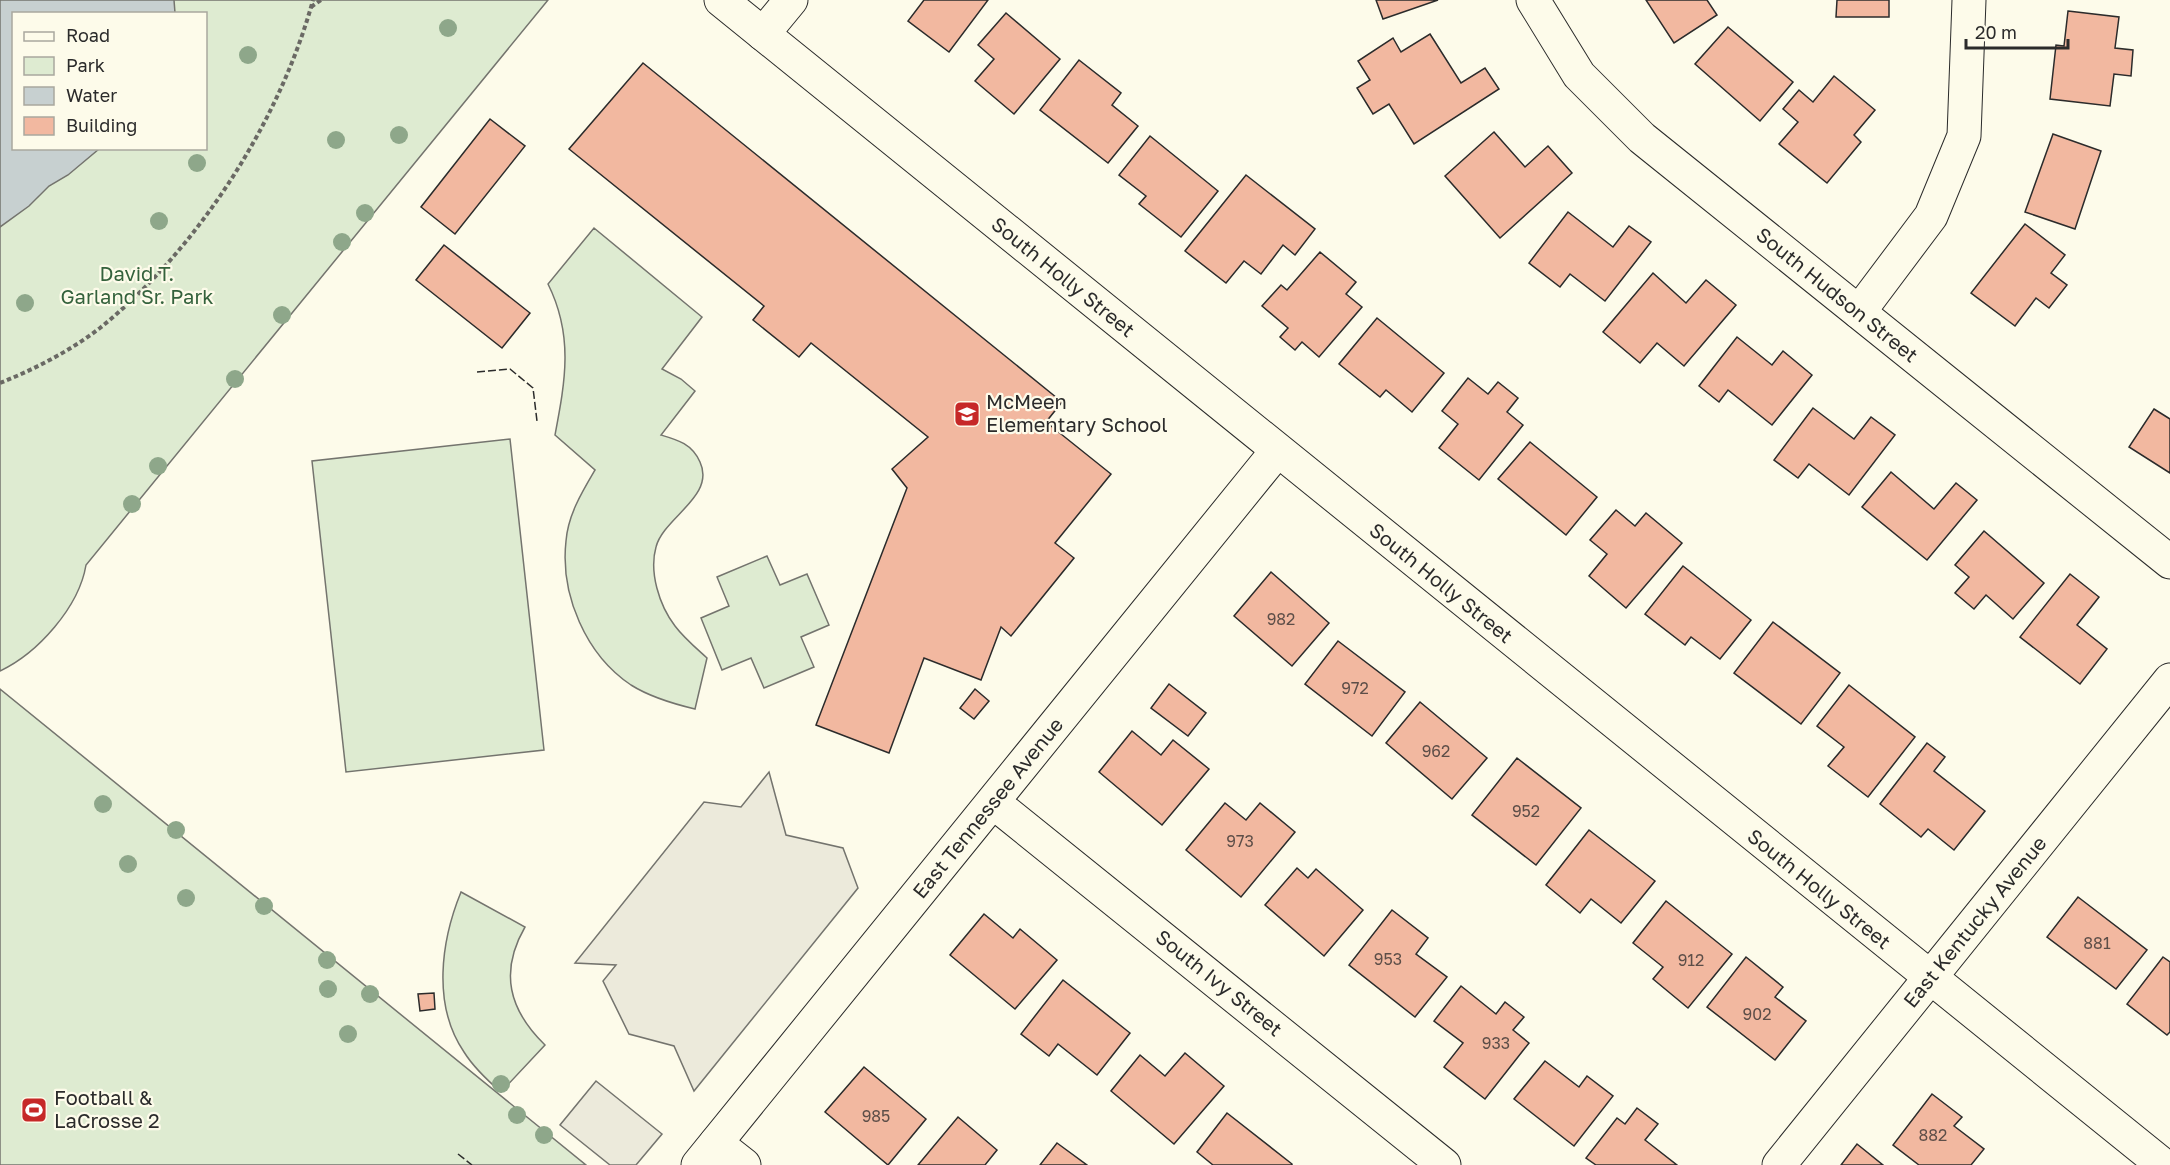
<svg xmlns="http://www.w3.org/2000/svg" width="2170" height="1165" viewBox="0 0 2170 1165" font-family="'Golos Text',sans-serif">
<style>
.green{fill:#deebd1;stroke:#74746e;stroke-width:1.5;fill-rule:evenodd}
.parking{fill:#eceadb;stroke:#74746e;stroke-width:1.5}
.water{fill:#c7d0d0;stroke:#74746e;stroke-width:1.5}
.building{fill:#f2b8a0;stroke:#2b2b2b;stroke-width:1.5}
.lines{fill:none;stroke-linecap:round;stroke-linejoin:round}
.minor-casing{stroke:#2b2b2b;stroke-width:35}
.major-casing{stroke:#2b2b2b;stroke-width:35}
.path{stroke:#6a6964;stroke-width:4;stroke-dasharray:4.5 3;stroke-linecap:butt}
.minor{stroke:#fdfbea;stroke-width:33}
.major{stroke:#fdfbea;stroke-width:33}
.fence{stroke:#2b2b2b;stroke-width:1.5;stroke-dasharray:8 3;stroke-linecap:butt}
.tree{fill:#8ea78a}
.labels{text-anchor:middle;stroke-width:4.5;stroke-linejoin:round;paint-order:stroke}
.number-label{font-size:16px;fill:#5d4e48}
.park-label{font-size:20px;fill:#34623c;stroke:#fdfbea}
.street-label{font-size:20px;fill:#2b2b2b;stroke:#fdfbea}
.poi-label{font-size:20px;fill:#2b2b2b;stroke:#fdfbea;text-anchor:start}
</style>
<rect width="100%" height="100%" fill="#fdfbea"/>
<g class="green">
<path d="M0 0H548L86 565C79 607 38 653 0 671ZM14 14H206V148H14Z"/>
<path d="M594 228 702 317 662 369 681 379 695 391 661 435C678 440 692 444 700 462 716 496 663 518 656 547 649 572 659 605 675 626 684 638 696 648 707 658L695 709C674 704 650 697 631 685 586 655 560 595 566 541 568 515 582 492 595 470L555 435C565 382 574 336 548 284Z"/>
<path d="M510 439 544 750 346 772 312 461Z"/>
<path d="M767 556 780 585 807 574 829 625 801 637 814 667 764 688 751 658 722 670 701 618 729 606 717 577Z"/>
<path d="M0 689 586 1165H0Z"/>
<path d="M461 892 525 927C499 972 509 1010 545 1045L501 1092C487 1080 474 1068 464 1052 432 1005 441 941 461 892Z"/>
</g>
<g class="parking">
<path d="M769 772 786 835 843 848 858 888 694 1091 674 1046 629 1034 603 981 616 965 575 963 704 802 741 807Z"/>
<path d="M596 1081 662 1134 636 1165H610L560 1125Z"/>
</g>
<path class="water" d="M0 0H174L175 13 14 14V148L99 149 68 175 49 186 29 206 0 227Z"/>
<g class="building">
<path d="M924 0H988L949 52 908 21Z"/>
<path d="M1376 0H1438L1383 19Z"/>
<path d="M1646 0H1707L1717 15 1674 43Z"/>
<path d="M1837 0H1889V17H1836Z"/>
<path d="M2068 11 2119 17 2115 48 2133 50 2131 76 2114 74 2110 106 2050 99 2056 45 2064 46Z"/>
<path d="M1006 13 1060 59 1014 114 975 81 994 59 978 45Z"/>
<path d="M1728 27 1793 82 1760 121 1695 64Z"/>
<path d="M1430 34 1461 83 1485 68 1499 89 1414 144 1389 104 1373 114 1357 88 1370 80 1358 61 1393 38 1401 52Z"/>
<path d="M1079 60 1121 93 1112 105 1138 126 1108 163 1040 110Z"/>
<path d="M643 63 1062 402 1046 422 1111 474 1055 543 1074 558 1011 636 1001 627 981 680 924 658 889 753 816 725 907 488 892 469 928 437 811 343 799 357 753 320 764 306 569 149Z"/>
<path d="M1834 76 1875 110 1854 135 1861 142 1827 183 1779 144 1798 122 1783 109 1799 90 1813 102Z"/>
<path d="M490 119 525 146 455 234 421 207Z"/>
<path d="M1494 132 1525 167 1548 146 1572 173 1500 238 1445 176Z"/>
<path d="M2053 134 2101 151 2075 229 2025 212Z"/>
<path d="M1150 136 1218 191 1181 237 1139 204 1146 196 1119 175Z"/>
<path d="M1246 175 1315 229 1295 255 1283 245 1261 274 1244 261 1226 283 1185 251Z"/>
<path d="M1568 212 1613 247 1629 226 1651 242 1605 301 1570 274 1560 287 1529 263Z"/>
<path d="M2025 224 2065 255 2051 273 2067 285 2049 308 2036 298 2015 326 1971 293Z"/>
<path d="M444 245 530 313 502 348 416 280Z"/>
<path d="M1320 252 1356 282 1346 294 1362 307 1319 357 1302 342 1295 350 1280 337 1288 328 1262 306 1281 285 1287 290Z"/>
<path d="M1653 273 1686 303 1706 280 1736 305 1684 366 1657 343 1640 363 1603 332Z"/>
<path d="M1377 318 1444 373 1412 412 1386 390 1380 397 1339 364Z"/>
<path d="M1737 337 1772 365 1783 351 1812 375 1772 425 1728 390 1719 402 1699 386Z"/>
<path d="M1468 378 1488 394 1498 382 1518 398 1507 412 1523 425 1479 480 1439 448 1458 424 1442 411Z"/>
<path d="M1813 408 1854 439 1871 417 1895 435 1849 495 1809 464 1798 478 1774 460Z"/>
<path d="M2154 409 2170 419V473L2129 447Z"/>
<path d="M1530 442 1597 497 1566 535 1498 479Z"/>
<path d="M1891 472 1934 509 1956 483 1977 500 1927 560 1862 507Z"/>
<path d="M1616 510 1635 526 1646 513 1682 543 1626 608 1589 576 1607 554 1590 540Z"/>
<path d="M1984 531 2044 583 2013 619 1986 595 1974 609 1955 593 1969 577 1955 565Z"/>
<path d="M1683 566 1751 620 1720 659 1691 637 1685 645 1645 614Z"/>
<path d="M1271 572 1329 623 1292 666 1234 616Z"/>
<path d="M2070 574 2099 597 2077 625 2107 649 2080 684 2020 637Z"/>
<path d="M1773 622 1840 673 1801 724 1734 673Z"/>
<path d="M1338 641 1405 692 1372 736 1305 684Z"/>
<path d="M1169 684 1206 713 1188 736 1151 708Z"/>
<path d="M1849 685 1915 737 1868 797 1828 766 1844 747 1817 726Z"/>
<path d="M975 689 989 701 974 719 960 708Z"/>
<path d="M1420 702 1487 758 1452 799 1386 743Z"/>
<path d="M1132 731 1161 755 1173 740 1209 769 1162 825 1099 772Z"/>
<path d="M1927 743 1945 757 1934 771 1985 811 1954 850 1928 829 1921 837 1880 804Z"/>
<path d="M1517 758 1581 808 1536 865 1472 815Z"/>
<path d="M1225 803 1246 820 1260 803 1295 832 1241 897 1186 850Z"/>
<path d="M1589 830 1655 881 1621 923 1591 899 1580 913 1546 885Z"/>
<path d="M1297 868 1308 878 1316 869 1363 910 1324 956 1265 905Z"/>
<path d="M2078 897 2147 950 2116 989 2047 937Z"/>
<path d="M1666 901 1732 954 1688 1008 1653 979 1663 967 1633 943Z"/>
<path d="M1392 910 1428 938 1416 954 1447 977 1415 1017 1349 965Z"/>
<path d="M984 914 1013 938 1020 929 1057 960 1015 1009 950 955Z"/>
<path d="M1746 957 1783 987 1775 997 1806 1021 1775 1060 1707 1007Z"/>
<path d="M2163 957 2170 962V1032L2167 1035 2127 1004Z"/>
<path d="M1063 980 1130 1033 1097 1075 1058 1044 1049 1056 1021 1034Z"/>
<path d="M1461 986 1496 1014 1505 1002 1524 1017 1513 1030 1529 1043 1485 1099 1444 1067 1463 1043 1434 1021Z"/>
<path d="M434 993 435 1009 420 1011 418 994Z"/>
<path d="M1185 1053 1224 1086 1174 1144 1111 1091 1140 1055 1165 1076Z"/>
<path d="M1545 1061 1579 1087 1587 1076 1613 1096 1574 1146 1514 1099Z"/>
<path d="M864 1067 926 1119 888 1165 825 1112Z"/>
<path d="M1932 1094 1962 1117 1954 1126 1984 1149 1971 1165H1919L1893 1145Z"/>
<path d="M1637 1108 1658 1124 1645 1140 1677 1165H1596L1586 1158 1617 1118 1625 1124Z"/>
<path d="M1227 1113 1292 1164V1165H1213L1197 1152Z"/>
<path d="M958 1117 997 1150 985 1165H918Z"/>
<path d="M1057 1143 1087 1165H1040Z"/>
<path d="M1857 1144 1883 1165H1841Z"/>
</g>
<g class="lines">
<defs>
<g id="minor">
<path d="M1533 0 1579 75 1642 138 2170 562"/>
<path d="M763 34 791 0"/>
<path d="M1859 312 1931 216 1964 136 1969 0"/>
<path d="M993 802 1444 1165"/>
<path d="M716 1143 744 1165"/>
<path d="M698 1165 1277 451"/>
<path d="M1779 1165 2170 680"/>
</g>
<path id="major" d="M721 0 2163 1165"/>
</defs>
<use href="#minor" class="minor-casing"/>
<use href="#major" class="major-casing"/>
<g class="path">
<path d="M311 7 321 0"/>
<path d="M0 383C35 369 70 351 100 328 198 249 280 121 313 0"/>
</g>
<use href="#minor" class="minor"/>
<use href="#major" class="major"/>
<g class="fence">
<path d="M477 372 510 369 533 388 537 421"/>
<path d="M458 1154 472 1165"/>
</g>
</g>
<g class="tree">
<circle cx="448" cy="28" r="9"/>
<circle cx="248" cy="55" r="9"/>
<circle cx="399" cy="135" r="9"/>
<circle cx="336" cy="140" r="9"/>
<circle cx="197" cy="163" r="9"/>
<circle cx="365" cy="213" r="9"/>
<circle cx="159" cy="221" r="9"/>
<circle cx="342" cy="242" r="9"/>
<circle cx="25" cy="303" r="9"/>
<circle cx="282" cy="315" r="9"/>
<circle cx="235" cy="379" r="9"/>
<circle cx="158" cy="466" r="9"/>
<circle cx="132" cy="504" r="9"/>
<circle cx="103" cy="804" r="9"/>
<circle cx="176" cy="830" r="9"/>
<circle cx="128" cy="864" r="9"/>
<circle cx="186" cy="898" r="9"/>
<circle cx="264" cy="906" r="9"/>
<circle cx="327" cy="960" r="9"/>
<circle cx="328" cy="989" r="9"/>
<circle cx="370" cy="994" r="9"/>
<circle cx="348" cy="1034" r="9"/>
<circle cx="501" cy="1084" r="9"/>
<circle cx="517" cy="1115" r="9"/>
<circle cx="544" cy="1135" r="9"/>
</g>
<defs>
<symbol id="school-square" viewBox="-11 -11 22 22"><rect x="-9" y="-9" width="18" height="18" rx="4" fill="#c62828" stroke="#fdfbea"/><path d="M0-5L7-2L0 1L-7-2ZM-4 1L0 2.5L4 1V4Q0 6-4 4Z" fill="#fff"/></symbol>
<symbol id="stadium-square" viewBox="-11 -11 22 22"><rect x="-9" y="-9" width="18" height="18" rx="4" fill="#c62828" stroke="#fdfbea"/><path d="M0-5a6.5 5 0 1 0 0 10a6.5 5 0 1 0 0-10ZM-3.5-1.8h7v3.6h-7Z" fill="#fff"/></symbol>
</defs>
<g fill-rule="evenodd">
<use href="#school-square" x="952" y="399" width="30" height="30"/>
<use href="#stadium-square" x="19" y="1095" width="30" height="30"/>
</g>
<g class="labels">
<g class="number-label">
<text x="1281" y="625">982</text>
<text x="1355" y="694">972</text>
<text x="1436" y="757">962</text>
<text x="1526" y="817">952</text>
<text x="1240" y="847">973</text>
<text x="2097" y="949">881</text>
<text x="1388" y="965">953</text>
<text x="1691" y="966">912</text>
<text x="1757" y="1020">902</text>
<text x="1496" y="1049">933</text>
<text x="876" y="1122">985</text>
<text x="1933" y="1141">882</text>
</g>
<g class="park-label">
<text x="137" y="281">David T.<tspan x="137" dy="23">Garland Sr. Park</tspan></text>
</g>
<g class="street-label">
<text transform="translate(1063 277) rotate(39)" y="7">South Holly Street</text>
<text transform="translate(1837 295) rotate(39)" y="7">South Hudson Street</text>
<text transform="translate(1441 583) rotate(39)" y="7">South Holly Street</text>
<text transform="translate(988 808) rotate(-51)" y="7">East Tennessee Avenue</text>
<text transform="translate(1819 889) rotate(39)" y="7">South Holly Street</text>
<text transform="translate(1975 922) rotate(-51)" y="7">East Kentucky Avenue</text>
<text transform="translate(1219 983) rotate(39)" y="7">South Ivy Street</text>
</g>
<g class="poi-label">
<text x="986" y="409">McMeen<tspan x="986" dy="23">Elementary School</tspan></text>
<text x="54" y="1105">Football &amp;<tspan x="54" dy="23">LaCrosse 2</tspan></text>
</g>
</g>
<rect x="12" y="12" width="195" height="138" fill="#fdfbea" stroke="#a9a89e" stroke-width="1.5"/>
<rect x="24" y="32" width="30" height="9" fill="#fdfbea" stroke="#a9a89e" stroke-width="1.5"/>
<text x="66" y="42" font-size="18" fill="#2b2b2b">Road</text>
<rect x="24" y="57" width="30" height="18" fill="#deebd1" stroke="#a9a89e" stroke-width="1.5"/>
<text x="66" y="72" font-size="18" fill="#2b2b2b">Park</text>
<rect x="24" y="87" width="30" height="18" fill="#c7d0d0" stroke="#a9a89e" stroke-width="1.5"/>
<text x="66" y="102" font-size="18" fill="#2b2b2b">Water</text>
<rect x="24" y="117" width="30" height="18" fill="#f2b8a0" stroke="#a9a89e" stroke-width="1.5"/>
<text x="66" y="132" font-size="18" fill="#2b2b2b">Building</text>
<path d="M1966 39v9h102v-9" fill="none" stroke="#2b2b2b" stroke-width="3"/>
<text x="1975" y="39" font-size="18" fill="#2b2b2b" stroke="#fdfbea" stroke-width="4.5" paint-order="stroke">20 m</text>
</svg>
